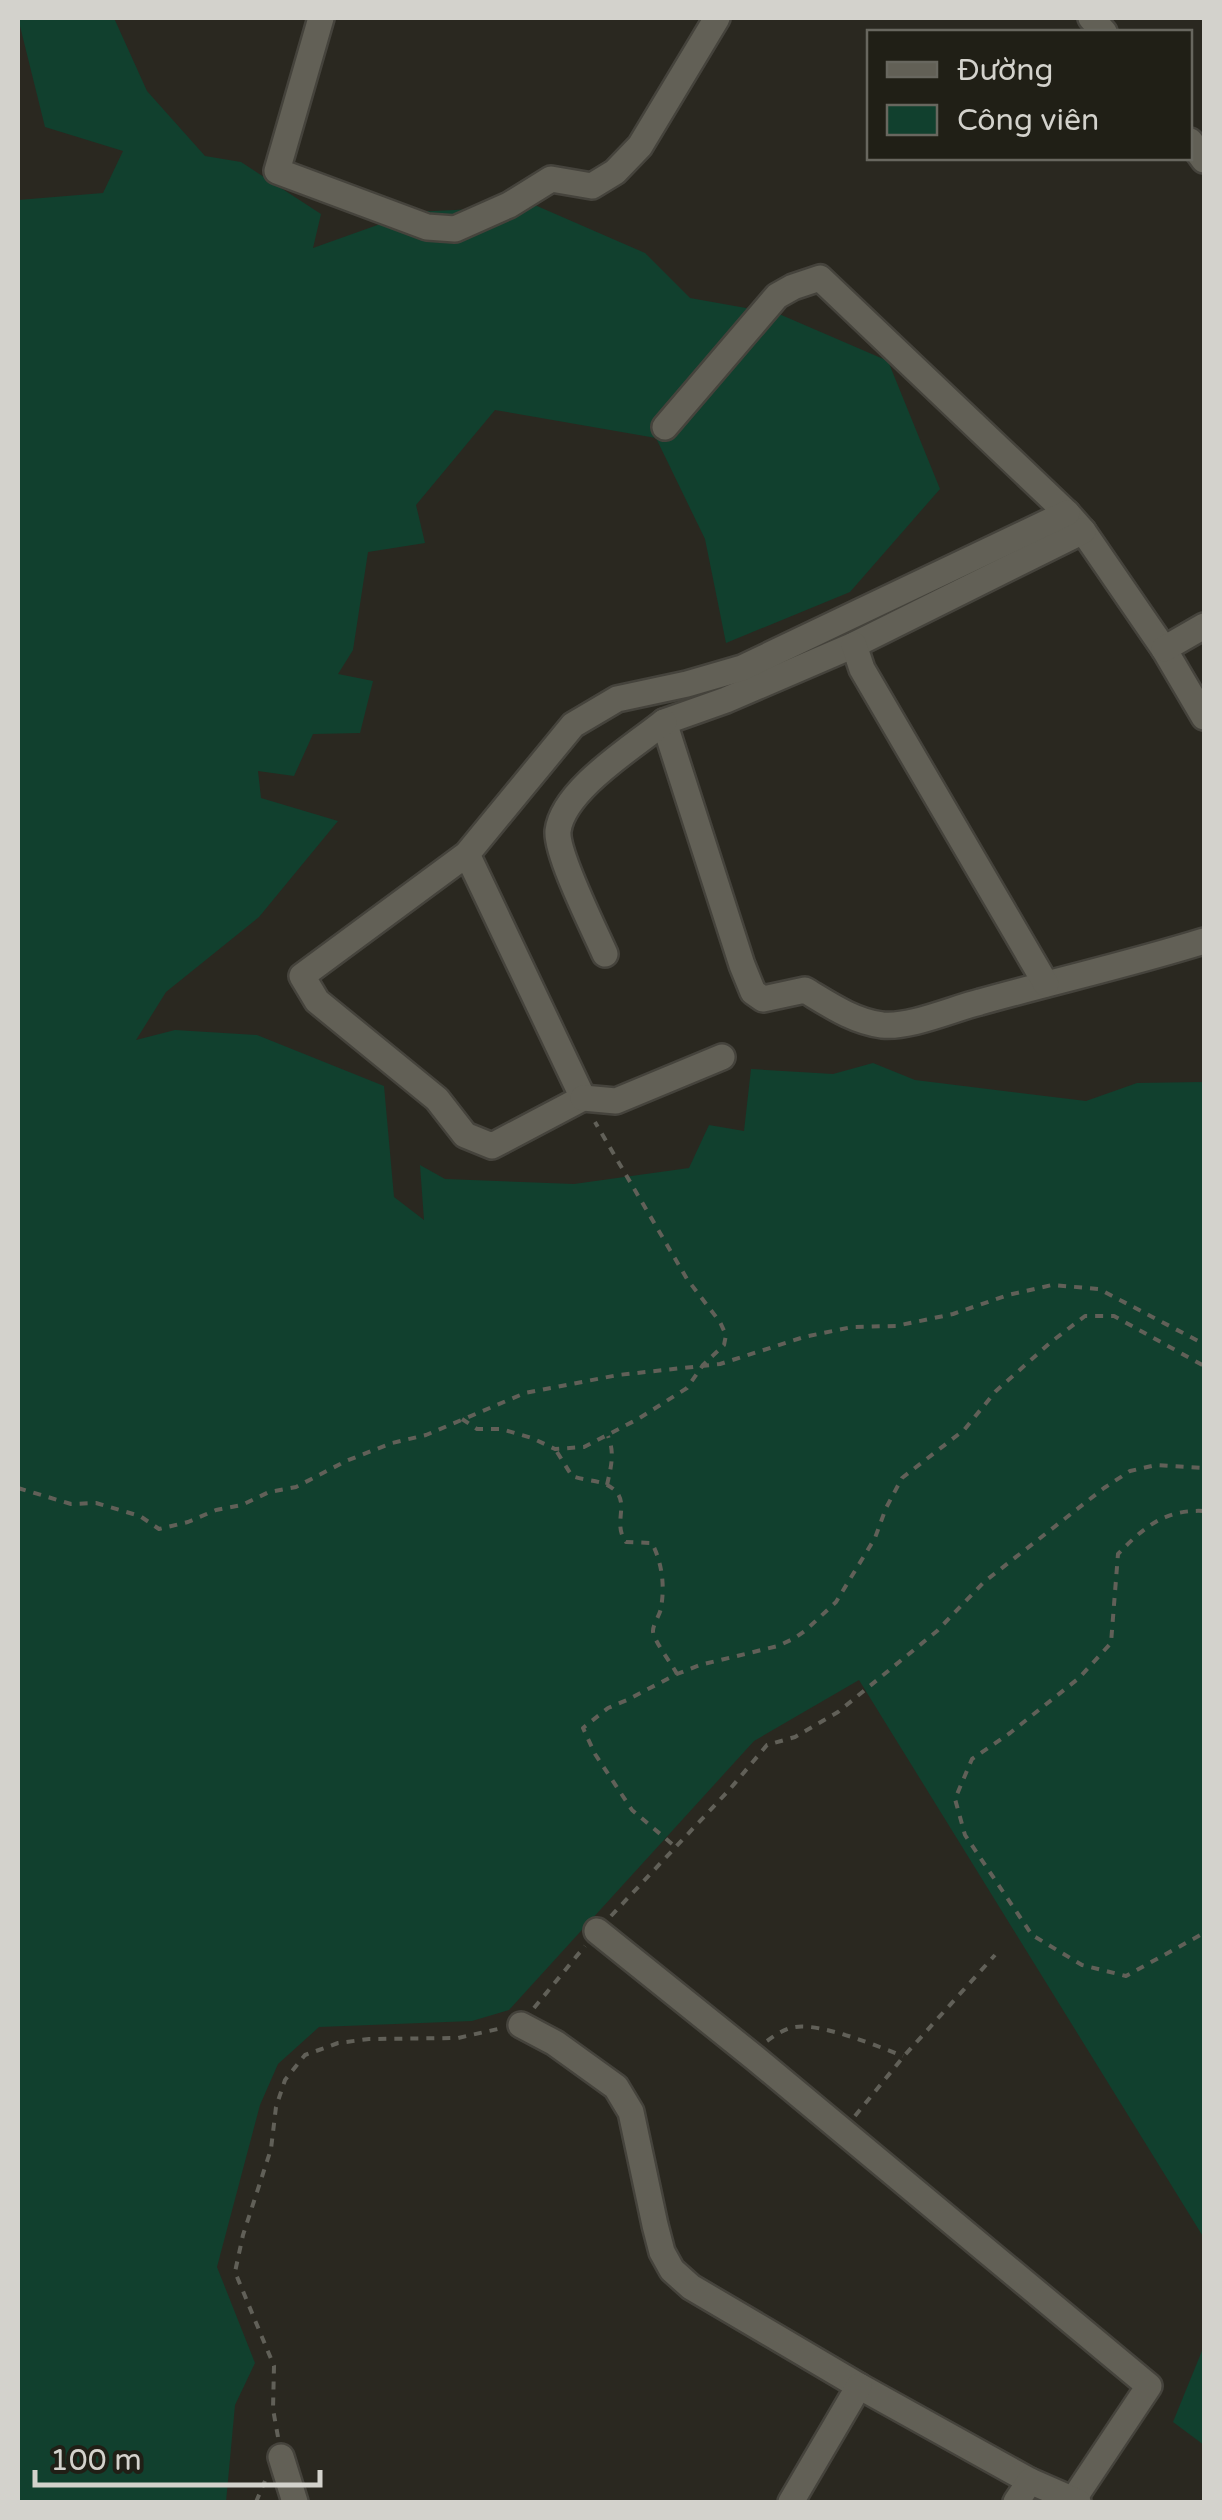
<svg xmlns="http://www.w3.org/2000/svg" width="1222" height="2520" viewBox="0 0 1222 2520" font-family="'Varela Round',sans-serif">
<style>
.green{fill:#11402e}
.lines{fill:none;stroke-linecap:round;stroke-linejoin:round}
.minor-casing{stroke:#45433c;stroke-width:30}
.path{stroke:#616058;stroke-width:4;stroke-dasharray:8 8;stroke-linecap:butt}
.minor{stroke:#626056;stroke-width:25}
</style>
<rect width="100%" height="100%" fill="#2a2820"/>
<g class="green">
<path d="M18 18H114L147 91 205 156 241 162 321 214 313 248 414 212 537 206 645 253 690 298 779 314 888 361 940 489 850 592 726 643 705 539 656 438 495 410 416 505 425 543 368 552 353 650 338 674 373 681 360 733 313 734 294 776 258 771 261 798 338 821 259 917 166 992 136 1040 175 1030 257 1035 384 1086 394 1197 424 1220 420 1165 445 1179 574 1184 689 1168 709 1125 744 1131 751 1069 833 1074 873 1063 915 1080 1086 1101 1137 1083 1204 1082V2238L859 1680 754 1741 509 2010 472 2021 319 2027 278 2064 260 2105 217 2267 255 2363 235 2405 226 2502H18V200L103 193 123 151 45 127Z"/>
<path d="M1204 2346V2445L1173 2422Z"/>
</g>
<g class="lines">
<defs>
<g id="minor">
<path d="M321 18 277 171 427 227 455 229 509 205 551 179 592 186 615 172 640 146 717 18"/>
<path d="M1091 18 1104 32"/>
<path d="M1190 141 1204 160"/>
<path d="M665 427 777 296 793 287 820 278 1067 513 1083 531 1164 649 1204 717"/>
<path d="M1083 531 854 645 726 700 664 722 742 965 753 992 763 999 805 990C830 1005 853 1021 882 1025 910 1028 952 1009 980 1002 1055 981 1130 964 1204 941"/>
<path d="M854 645 862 669 1046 984"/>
<path d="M1164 649 1204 626"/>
<path d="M467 854 583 1098 492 1146 465 1135 437 1099 317 1001 302 976 467 854 573 725 617 699 687 684 742 668 1067 513"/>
<path d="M605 954C594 929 556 854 558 831 563 790 633 747 664 722"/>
<path d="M583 1098 616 1101 722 1057"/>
<path d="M597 1931 755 2058 1149 2386 1073 2500"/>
<path d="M521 2025 555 2043 616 2087 631 2112 655 2225 662 2252 672 2270 691 2287 859 2386 1030 2481"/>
<path d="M281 2457 295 2502"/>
<path d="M791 2502 859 2386"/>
<path d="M1016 2502 1030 2481 1078 2502"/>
</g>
</defs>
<use href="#minor" class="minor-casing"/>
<g class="path">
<path d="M462 1419 477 1429H501L532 1438 555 1449 584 1447 638 1419 687 1388 703 1365 724 1345 726 1335 720 1322 687 1279 595 1122"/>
<path d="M557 1452 572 1476C582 1480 595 1480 605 1484 636 1498 610 1521 626 1542L652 1543C662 1563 665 1585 661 1608 660 1615 653 1624 653 1631 653 1640 672 1664 677 1674"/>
<path d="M607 1485C611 1467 615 1453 608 1436"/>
<path d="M18 1488 71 1504 96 1503 140 1516 159 1529 188 1522 216 1510 242 1505 269 1492 296 1487 346 1461 392 1443 426 1435 525 1393 618 1375 720 1364 804 1337 852 1327 896 1326 953 1314 1008 1295 1052 1285 1099 1289 1204 1344"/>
<path d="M1204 1511C1165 1509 1144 1527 1118 1554L1111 1643 1079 1678 1010 1733 972 1759 955 1799 965 1835 1032 1935 1082 1965 1126 1976 1204 1933"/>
<path d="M672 1844 632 1810 595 1754 583 1728 608 1708 627 1700 677 1674 700 1665 778 1646 795 1638 806 1630 836 1602 875 1538 886 1508 902 1478 964 1430 996 1391 1051 1342 1085 1316H1114L1204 1366"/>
<path d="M611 1916 730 1789 767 1745 795 1737 838 1712 937 1631 984 1582 1104 1488 1130 1471 1156 1465 1204 1468"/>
<path d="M534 2008 585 1946"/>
<path d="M767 2041C774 2036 785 2028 795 2027 822 2023 877 2046 903 2056"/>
<path d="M855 2116 904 2056 995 1955"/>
<path d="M278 2437 273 2409 274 2366 235 2272 243 2235 271 2149 276 2107 285 2080 305 2055 338 2043 369 2039 458 2038 498 2029"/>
<path d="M256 2502 265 2481"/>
</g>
<use href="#minor" class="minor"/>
</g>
<rect width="1222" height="2520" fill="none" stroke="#d3d2cc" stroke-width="40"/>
<rect x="867" y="30" width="325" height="130" fill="#201f16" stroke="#68675f" stroke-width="2.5"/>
<rect x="887" y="62" width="50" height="15" fill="#626056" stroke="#68675f" stroke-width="2.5"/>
<text x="957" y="80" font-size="30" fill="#d3d2cc">Đường</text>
<rect x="887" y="105" width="50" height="30" fill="#11402e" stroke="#68675f" stroke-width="2.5"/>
<text x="957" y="130" font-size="30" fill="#d3d2cc">Công viên</text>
<path d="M35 2470v15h285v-15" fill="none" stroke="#d3d2cc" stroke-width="5"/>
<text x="50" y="2470" font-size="30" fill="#d3d2cc" stroke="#201f16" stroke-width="8" paint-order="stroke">100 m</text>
</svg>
